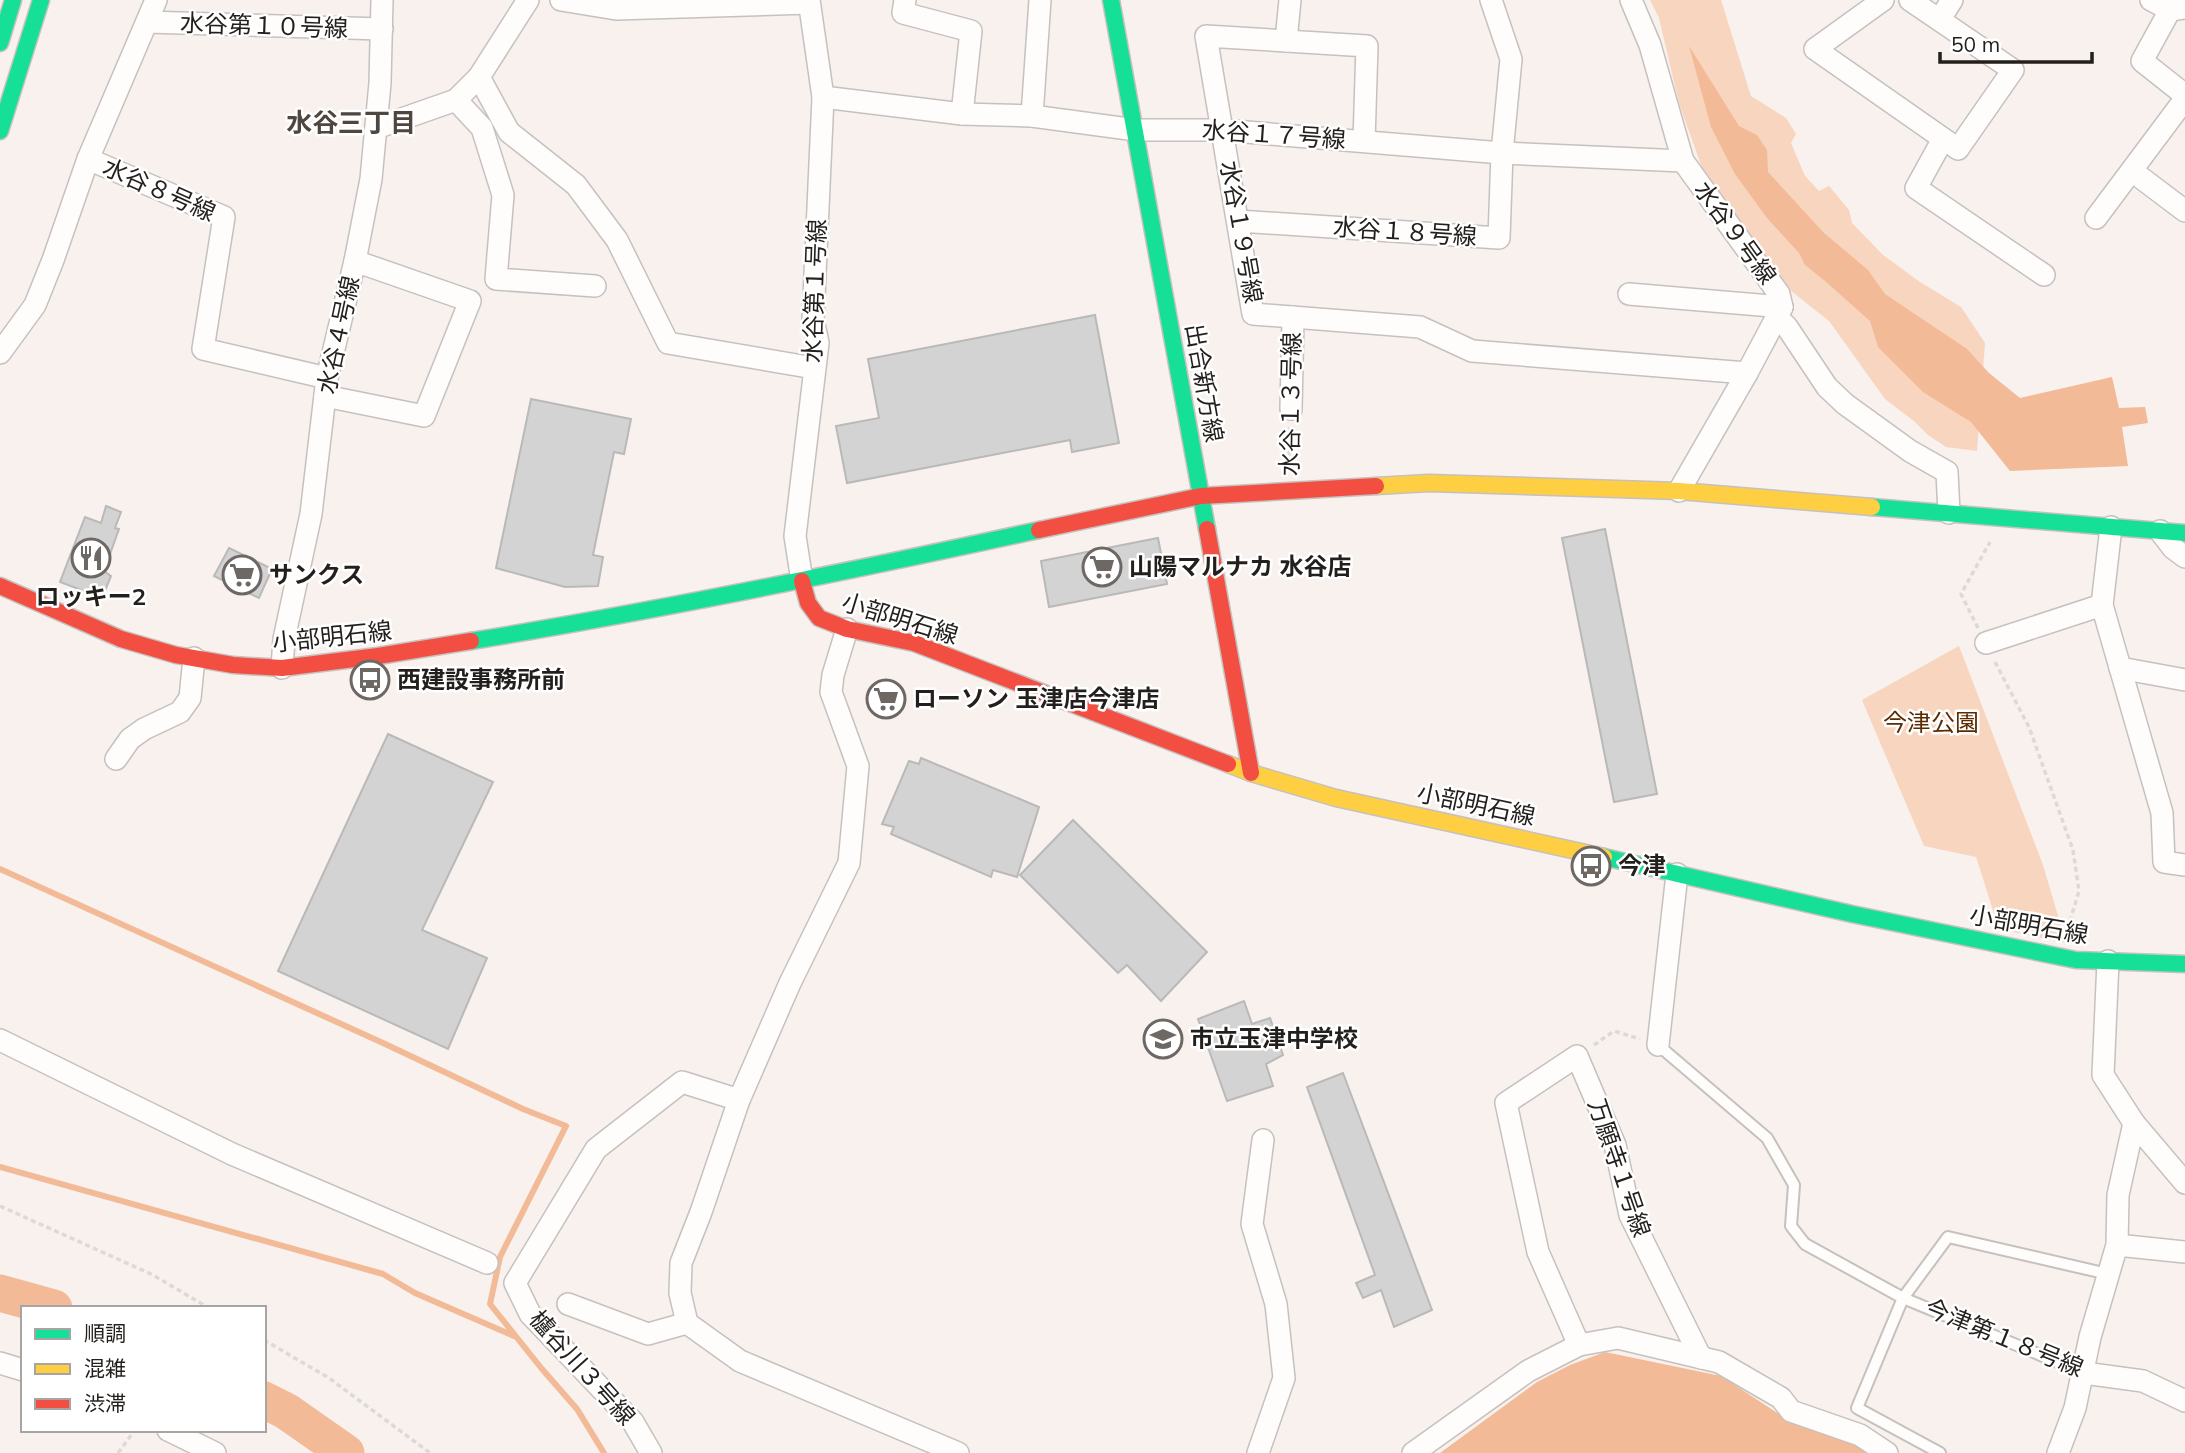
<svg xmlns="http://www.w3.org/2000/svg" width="2185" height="1453" viewBox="0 0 2185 1453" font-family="Mulish,'Noto Sans JP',sans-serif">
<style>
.green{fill:#f8d5bf}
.water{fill:#f2ba96}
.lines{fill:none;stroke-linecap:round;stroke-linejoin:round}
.stream{stroke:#f2ba96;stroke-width:6}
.river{stroke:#f2ba96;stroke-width:37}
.building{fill:#d4d3d3;stroke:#bab9b9;stroke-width:2}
.lane-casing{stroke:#c6c1be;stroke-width:14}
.street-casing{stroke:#c6c1be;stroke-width:24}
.fast-casing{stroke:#c6c1be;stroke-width:19}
.slow-casing{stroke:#c6c1be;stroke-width:19}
.jam-casing{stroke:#c6c1be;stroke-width:19}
.path{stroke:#dcdad9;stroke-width:3.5;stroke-dasharray:5 3.5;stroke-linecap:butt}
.lane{stroke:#fefdfc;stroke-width:10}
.street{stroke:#fefdfc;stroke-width:21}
.fast{stroke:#16e098;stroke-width:16}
.slow{stroke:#ffcf43;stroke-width:16}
.jam{stroke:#f24e42;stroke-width:16}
.labels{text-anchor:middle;stroke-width:5;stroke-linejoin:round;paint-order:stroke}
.street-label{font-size:24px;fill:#231f1c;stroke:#fff}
.poi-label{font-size:24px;font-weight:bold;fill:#231f1c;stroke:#fff;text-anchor:start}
.park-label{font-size:24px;fill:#5b2b02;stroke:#fff}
.neighbourhood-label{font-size:26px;font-weight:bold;fill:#504640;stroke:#fff}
</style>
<rect width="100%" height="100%" fill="#f8f1ed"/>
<g class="green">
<path d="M1650 0H1721L1751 96 1786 118 1796 134 1791 143 1805 176 1819 191 1829 186 1849 210 1852 223 1883 255 1920 282 1961 307 1985 343 1977 451 1946 447 1928 435 1915 422 1885 399 1829 321 1786 287 1702 168 1679 103 1659 18Z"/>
<path d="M1959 646 2043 865 2066 943 1999 929 1976 857 1924 846 1862 700Z"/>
</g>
<g class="water">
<path d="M1689 46 1739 126 1757 135 1767 150 1768 172 1824 233 1868 270 1885 294 1967 349 1989 373 2020 398 2112 377 2119 408 2145 407 2148 423 2122 427 2128 466 2010 471 1971 422 1923 392 1878 347 1870 321 1825 281 1805 265 1799 253 1767 218 1735 174 1711 127Z"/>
<path d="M1605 1352 1721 1376 1782 1416 1878 1453H1440L1537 1382 1570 1365Z"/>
</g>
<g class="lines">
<g class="stream">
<path d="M0 869 383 1043 523 1109 566 1126 500 1257 490 1304 542 1369 577 1409 604 1453"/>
<path d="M0 1167 383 1274 415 1293 514 1336"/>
</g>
<g class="river">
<path d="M0 1293 54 1308"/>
<path d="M264 1400 286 1411 346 1453"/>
</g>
</g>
<g class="building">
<path d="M1095 315 1119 443 1072 452 1070 440 847 483 836 426 879 418 868 359Z"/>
<path d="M531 399 631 419 624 454 614 452 593 555 603 557 598 586 565 587 496 568Z"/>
<path d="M106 506 121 512 115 528 119 529 104 571 111 576 102 598 60 582 85 517 101 523Z"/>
<path d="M1605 529 1657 794 1614 802 1562 538Z"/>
<path d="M1158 538 1167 584 1049 607 1041 561Z"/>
<path d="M229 548 272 569 259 598 214 576Z"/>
<path d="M388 734 493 782 422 930 487 958 448 1049 278 971Z"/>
<path d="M921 758 1039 807 1017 877 993 870 991 877 891 834 894 827 882 824 909 761 919 764Z"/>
<path d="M1073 820 1207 952 1161 1001 1127 965 1118 973 1020 875Z"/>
<path d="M1244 1001 1252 1024 1270 1018 1283 1055 1266 1064 1273 1086 1227 1101 1198 1019Z"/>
<path d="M1343 1073 1432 1310 1394 1327 1381 1290 1363 1298 1356 1283 1375 1275 1307 1087Z"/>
</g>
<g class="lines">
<defs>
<g id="lane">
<path d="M1658 1045 1767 1138 1794 1185 1791 1226 1805 1244 1903 1298 2084 1373"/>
<path d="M1940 1453 1857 1408 1903 1298 1948 1237 2108 1274"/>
</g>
<g id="street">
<path d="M561 0 616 9 809 3"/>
<path d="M905 0 903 13 971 31 962 114"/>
<path d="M1631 0 1650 45 1683 161 1779 294 1782 307 1747 373 1679 491"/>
<path d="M1883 0 1815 49 1958 149 2013 70 1910 0"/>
<path d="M2151 0 2170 10 2185 8"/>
<path d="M2170 10 2142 61 2185 95"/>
<path d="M1940 19 1952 0"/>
<path d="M147 22 382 29"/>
<path d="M1286 41 1290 0"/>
<path d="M479 77 509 132 576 185 617 240 668 343 814 368"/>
<path d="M823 97 962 114 1032 116 1136 130H1222L1502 153 1683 161"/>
<path d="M456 100 482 128 503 195 496 279 595 286"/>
<path d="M1032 116 1040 0"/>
<path d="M376 128 456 100 479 77 528 0"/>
<path d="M1943 139 1916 188 2044 275"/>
<path d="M1364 141 1367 46 1206 36 1253 314 1420 327 1472 351 1747 373"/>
<path d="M88 159 224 217 203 349 327 378"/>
<path d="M2132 171 2185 211"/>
<path d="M2096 218 2185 99"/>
<path d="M1238 221 1499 238 1502 153 1511 59 1491 0"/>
<path d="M1629 294 1782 307"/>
<path d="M1777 317 1787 327 1827 387 1845 404 1910 451 1947 472 1949 513"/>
<path d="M0 353 35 305 53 260 88 159 156 0"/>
<path d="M325 396 424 416 470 301 355 261"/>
<path d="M1291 409 1293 317"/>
<path d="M2111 527 2102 605 2162 813 2164 862 2185 865"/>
<path d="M2160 531 2173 548 2185 557"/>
<path d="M802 581 795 536 818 343 813 319 823 97 809 0"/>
<path d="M847 629 833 675 831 692 858 766 849 863 790 983 739 1100 701 1212 681 1263 680 1293 687 1323 740 1361 958 1453"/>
<path d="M1986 643 2102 605"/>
<path d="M282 668 284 639 311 514 327 378 355 261 371 179 380 83 382 0"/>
<path d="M2120 668 2185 680"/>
<path d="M116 759 130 739 144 729 180 712 190 698 194 658"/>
<path d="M2108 961 2103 1075 2134 1123 2185 1183"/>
<path d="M0 1040 232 1154 487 1263"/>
<path d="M1658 1045 1677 874"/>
<path d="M2117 1245 2185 1252"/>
<path d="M568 1304 648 1334 687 1323"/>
<path d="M1579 1345 1538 1252 1506 1103 1577 1056 1615 1145 1630 1215 1701 1358"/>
<path d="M0 1363 23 1370"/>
<path d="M2084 1373 2143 1381 2185 1401"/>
<path d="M168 1430 215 1453"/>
<path d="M651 1453 633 1422 530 1314 515 1283 596 1149 682 1082 739 1100"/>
<path d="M1258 1453 1284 1378 1276 1304 1252 1224 1263 1140"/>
<path d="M1413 1453 1528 1371 1579 1345 1618 1338 1719 1362 1781 1398 1791 1411 1860 1435 1887 1453"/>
<path d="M2058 1453 2075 1408 2090 1337 2117 1245 2118 1195 2134 1123"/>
</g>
<g id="fast">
<path d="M1111 0 1207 529"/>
<path d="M0 43 13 0"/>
<path d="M0 131 41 0"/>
<path d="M1872 507 2185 533"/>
<path d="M471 641C662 610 851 571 1039 530"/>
<path d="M1604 857 1852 914 2076 960 2185 964"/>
</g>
<g id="slow">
<path d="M1376 486 1429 483 1679 491 1872 507"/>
<path d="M1228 764 1251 773 1336 798 1604 857"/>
</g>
<g id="jam">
<path d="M1207 529 1251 773"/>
<path d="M1039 530 1201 496 1376 486"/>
<path d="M802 581 808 603 819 618 847 629 914 643 1228 764"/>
<path d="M0 586 121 639 176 655 233 665 282 668 378 656 471 641"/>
</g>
</defs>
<use href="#lane" class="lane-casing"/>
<use href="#street" class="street-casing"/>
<use href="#fast" class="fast-casing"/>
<use href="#slow" class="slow-casing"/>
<use href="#jam" class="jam-casing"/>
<g class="path">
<path d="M1289 464 1290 427"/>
<path d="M1978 628 1961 594 1990 542"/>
<path d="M1995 662 2029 727 2073 850 2079 891 2066 934"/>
<path d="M1594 1045 1614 1031 1640 1039"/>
<path d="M0 1206 153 1275 209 1308"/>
<path d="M264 1340 329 1378 430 1453"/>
<path d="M118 1453 135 1430"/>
</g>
<use href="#lane" class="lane"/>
<use href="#street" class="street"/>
<use href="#fast" class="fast"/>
<use href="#slow" class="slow"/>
<use href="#jam" class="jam"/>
</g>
<defs>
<symbol id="restaurant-ring" viewBox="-11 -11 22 22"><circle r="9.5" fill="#fff" stroke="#6e6865" stroke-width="1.5"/><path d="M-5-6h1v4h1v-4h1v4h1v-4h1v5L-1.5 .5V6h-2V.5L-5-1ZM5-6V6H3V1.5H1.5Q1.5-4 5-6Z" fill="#6e6865"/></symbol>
<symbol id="supermarket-ring" viewBox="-11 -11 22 22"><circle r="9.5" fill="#fff" stroke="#6e6865" stroke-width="1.5"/><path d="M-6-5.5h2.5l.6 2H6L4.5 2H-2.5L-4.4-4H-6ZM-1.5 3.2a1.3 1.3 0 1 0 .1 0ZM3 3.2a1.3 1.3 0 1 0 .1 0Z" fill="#6e6865"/></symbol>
<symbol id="bus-ring" viewBox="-11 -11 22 22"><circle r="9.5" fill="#fff" stroke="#6e6865" stroke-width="1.5"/><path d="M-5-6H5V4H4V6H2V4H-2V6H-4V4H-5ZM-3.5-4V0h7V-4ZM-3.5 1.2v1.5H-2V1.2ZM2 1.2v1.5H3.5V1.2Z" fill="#6e6865"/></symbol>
<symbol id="school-ring" viewBox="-11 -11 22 22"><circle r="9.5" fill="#fff" stroke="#6e6865" stroke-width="1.5"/><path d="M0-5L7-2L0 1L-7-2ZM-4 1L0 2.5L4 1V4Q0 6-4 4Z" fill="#6e6865"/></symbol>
</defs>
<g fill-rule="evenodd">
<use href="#restaurant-ring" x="69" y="536" width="44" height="44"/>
<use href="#supermarket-ring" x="1080" y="545" width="44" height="44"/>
<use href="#supermarket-ring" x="220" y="553" width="44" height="44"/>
<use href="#bus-ring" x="348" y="658" width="44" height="44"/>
<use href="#supermarket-ring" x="864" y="677" width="44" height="44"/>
<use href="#bus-ring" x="1569" y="844" width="44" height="44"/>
<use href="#school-ring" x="1141" y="1017" width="44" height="44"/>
</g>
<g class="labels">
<g class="street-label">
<text transform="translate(264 26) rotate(2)" y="8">水谷第１０号線</text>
<text transform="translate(1274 135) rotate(4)" y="8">水谷１７号線</text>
<text transform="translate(159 190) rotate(24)" y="8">水谷８号線</text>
<text transform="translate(1241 232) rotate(80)" y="8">水谷１９号線</text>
<text transform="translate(1405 232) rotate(4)" y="8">水谷１８号線</text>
<text transform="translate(1735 233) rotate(54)" y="8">水谷９号線</text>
<text transform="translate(815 291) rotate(-88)" y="8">水谷第１号線</text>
<text transform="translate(339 335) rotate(-78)" y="8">水谷４号線</text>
<text transform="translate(1204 383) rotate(80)" y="8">出合新方線</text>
<text transform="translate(1291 404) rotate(-89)" y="8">水谷１３号線</text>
<text transform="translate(900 619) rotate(17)" y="8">小部明石線</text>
<text transform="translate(332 637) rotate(-6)" y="8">小部明石線</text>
<text transform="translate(1476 805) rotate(12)" y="8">小部明石線</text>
<text transform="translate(2029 925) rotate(10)" y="8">小部明石線</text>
<text transform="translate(1619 1168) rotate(71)" y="8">万願寺１号線</text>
<text transform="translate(2004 1338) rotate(22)" y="8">今津第１８号線</text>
<text transform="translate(582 1368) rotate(48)" y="8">櫨谷川３号線</text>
</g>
<g class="poi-label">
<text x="1129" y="575">山陽マルナカ 水谷店</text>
<text x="269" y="583">サンクス</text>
<text x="91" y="605" text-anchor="middle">ロッキー2</text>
<text x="397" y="688">西建設事務所前</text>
<text x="913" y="707">ローソン 玉津店今津店</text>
<text x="1618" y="874">今津</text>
<text x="1190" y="1047">市立玉津中学校</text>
</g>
<g class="park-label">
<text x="1931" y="731">今津公園</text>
</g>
<g class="neighbourhood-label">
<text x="351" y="132">水谷三丁目</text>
</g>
</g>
<rect x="21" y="1306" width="245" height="126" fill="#ffffff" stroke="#a7a5a4" stroke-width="2"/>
<rect x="35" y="1329" width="35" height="10" fill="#16e098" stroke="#a7a5a4" stroke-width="2"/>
<text x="84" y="1341" font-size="21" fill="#231f1c">順調</text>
<rect x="35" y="1364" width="35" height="10" fill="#ffcf43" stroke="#a7a5a4" stroke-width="2"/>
<text x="84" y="1376" font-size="21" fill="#231f1c">混雑</text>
<rect x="35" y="1399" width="35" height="10" fill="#f24e42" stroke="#a7a5a4" stroke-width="2"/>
<text x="84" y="1411" font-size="21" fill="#231f1c">渋滞</text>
<path d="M1940 52v10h152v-10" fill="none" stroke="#231f1c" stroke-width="3.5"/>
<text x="1951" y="52" font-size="21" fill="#231f1c" stroke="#ffffff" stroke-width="5" paint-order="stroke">50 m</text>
</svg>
